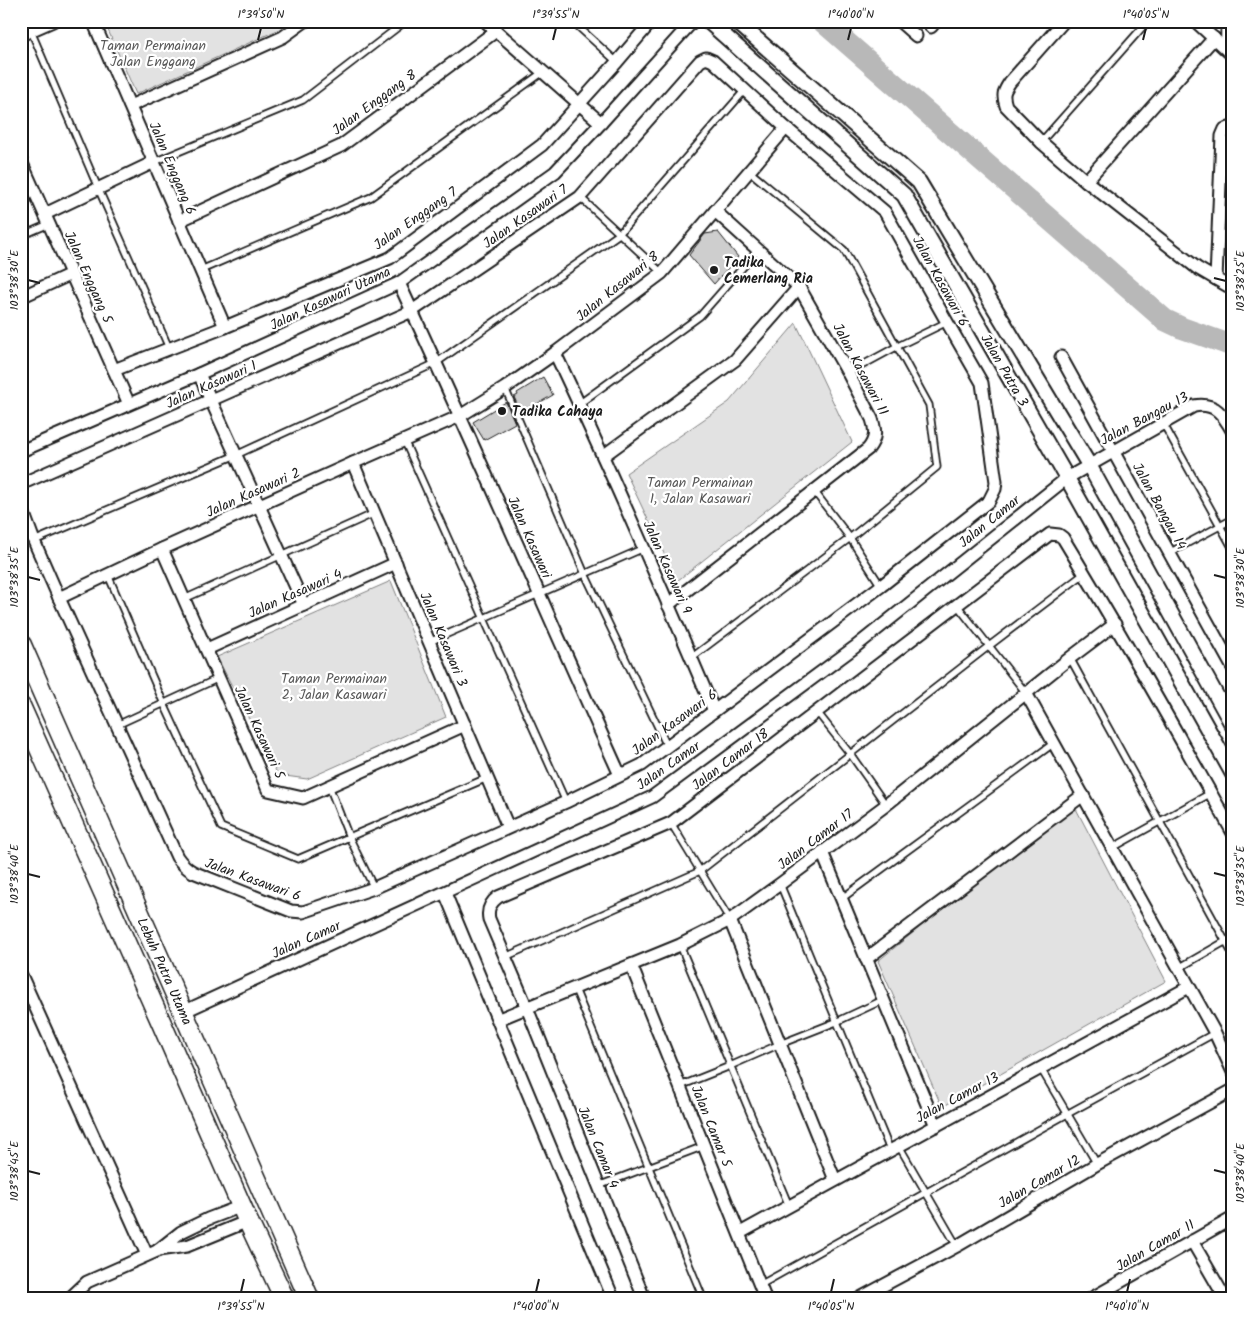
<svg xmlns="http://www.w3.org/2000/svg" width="1254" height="1319" viewBox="0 0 1254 1319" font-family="Kalam,sans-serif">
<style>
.green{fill:#e2e2e2;stroke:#7f7f7f}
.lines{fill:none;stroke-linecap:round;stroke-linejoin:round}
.river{stroke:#b8b8b8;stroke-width:22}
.building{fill:#cecece;stroke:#1c1c1c}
.service-casing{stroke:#1c1c1c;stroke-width:9}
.minor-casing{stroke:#1c1c1c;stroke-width:15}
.tertiary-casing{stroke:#1c1c1c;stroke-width:18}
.primary-casing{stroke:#1c1c1c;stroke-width:22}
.service{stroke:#fff;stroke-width:5.5}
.minor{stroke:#fff;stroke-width:11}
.tertiary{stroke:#fff;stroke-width:14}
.primary{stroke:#fff;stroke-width:19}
.ticks{fill:none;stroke:#1c1c1c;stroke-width:2}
.poi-dot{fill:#1c1c1c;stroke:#fff;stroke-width:2}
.labels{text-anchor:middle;stroke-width:4.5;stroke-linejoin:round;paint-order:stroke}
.park-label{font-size:14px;fill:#575757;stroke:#fff}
.street-label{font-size:14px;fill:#1c1c1c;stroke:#fff}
.poi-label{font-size:14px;font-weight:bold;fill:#1c1c1c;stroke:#fff;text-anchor:start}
.neatline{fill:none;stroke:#1c1c1c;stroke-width:2}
.ticks-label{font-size:12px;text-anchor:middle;fill:#1c1c1c}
</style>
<rect width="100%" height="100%" fill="#fff"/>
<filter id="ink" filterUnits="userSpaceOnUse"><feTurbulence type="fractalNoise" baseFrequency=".02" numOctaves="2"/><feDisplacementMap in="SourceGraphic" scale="10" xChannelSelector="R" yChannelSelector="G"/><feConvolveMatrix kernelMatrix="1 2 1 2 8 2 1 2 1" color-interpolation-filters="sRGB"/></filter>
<g filter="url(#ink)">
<g class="green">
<path d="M104 21H291L282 28 136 94Z"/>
<path d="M796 323 852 442 677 581 626 473 729 402Z"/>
<path d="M391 581 446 717 307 779 278 775 217 657Z"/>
<path d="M1073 803 1166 981 942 1107 878 961Z"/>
</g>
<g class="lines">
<path class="river" d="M822 21 1165 320 1182 328 1233 346"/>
</g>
<g class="building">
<path d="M718 232 738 257 714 284 689 255 705 234Z"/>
<path d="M543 377 553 395 521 413 514 397 518 395 517 393Z"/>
<path d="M506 402 515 423 484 440 473 422Z"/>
</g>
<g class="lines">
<defs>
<g id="service">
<path d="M572 21 617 62"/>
<path d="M31 31 98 188 169 348"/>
<path d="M1224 47V21"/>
<path d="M1041 142 1148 21"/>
<path d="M154 162 303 100 406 21"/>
<path d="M580 197 662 273"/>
<path d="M21 236 49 224"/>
<path d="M201 270 371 197 543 72"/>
<path d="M848 373 896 347 947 322"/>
<path d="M505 388 585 574 667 746"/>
<path d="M579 404 700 316 758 250"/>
<path d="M1163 423 1233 549"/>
<path d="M404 440 566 802"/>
<path d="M814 491 850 538 881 586"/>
<path d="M34 541 236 455 436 363 619 234 745 90"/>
<path d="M1169 553 1233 519"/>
<path d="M108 575 164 704 221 827 298 859 487 778"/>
<path d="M184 599 375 513"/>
<path d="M957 605 1026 693"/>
<path d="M429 642 644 548"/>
<path d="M691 658 850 538 937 467 929 405 844 250 749 171"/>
<path d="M1070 658 1233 955"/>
<path d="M817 712 851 755 886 805"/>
<path d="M117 725 219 678"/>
<path d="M329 786 349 837 374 888"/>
<path d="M671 823 730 920"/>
<path d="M1112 848 1211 793"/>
<path d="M780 884 890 1150"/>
<path d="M841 899 1054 743"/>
<path d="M680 945 789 1206"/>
<path d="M505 957 700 871 989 646 1085 573"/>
<path d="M1179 968 1233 937"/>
<path d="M575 989 703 1298"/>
<path d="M1041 1069 1097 1164"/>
<path d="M680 1086 730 1066 780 1044 836 1022 883 1000"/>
<path d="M899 1146 957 1246"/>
<path d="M598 1186 704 1146"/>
<path d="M760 1285 1067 1114 1215 1033"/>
</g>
<g id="minor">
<path d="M93 21 225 327"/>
<path d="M485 21 601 123"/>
<path d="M899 21 916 36"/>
<path d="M1064 21 1010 82C1004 91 1002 94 1006 106L1041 142 1086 181 1197 268 1233 289"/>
<path d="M1195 21 1233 56"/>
<path d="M931 27 936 21"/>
<path d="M21 35 53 21"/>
<path d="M130 106 283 37 305 21"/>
<path d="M21 161 129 404"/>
<path d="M1086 181 1214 38"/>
<path d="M45 214 154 162"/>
<path d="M179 221 341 146 496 31"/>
<path d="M1216 279 1222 136 1225 129 1233 127"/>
<path d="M399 283C475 446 546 611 620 775"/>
<path d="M21 297 71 274"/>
<path d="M555 353C611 471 663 591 714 711"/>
<path d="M1061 357 1233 668"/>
<path d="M114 370 225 327 390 258 542 145 617 62 652 21"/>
<path d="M199 374 304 605"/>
<path d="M21 451 199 374 399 283 555 172 601 123 693 21"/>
<path d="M603 456 735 360 799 287"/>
<path d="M353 463 508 827"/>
<path d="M21 484 412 311 580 197 700 61 706 58 713 61 786 128 885 212 947 322 982 383 996 482 995 489 989 501 881 586 642 765 566 802 374 888 303 912 291 911 193 872C186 868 182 864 177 857L59 598 34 541 21 506"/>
<path d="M162 549 268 790 303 798 465 725"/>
<path d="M59 598 162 549 353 463 460 416 505 388 555 353 662 273 786 128"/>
<path d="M668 605 868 449C876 439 876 431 872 419L848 373 799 287 715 211"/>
<path d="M207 649 396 563"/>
<path d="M1026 693 1215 1033 1233 1072"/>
<path d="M822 852 936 1126"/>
<path d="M445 893 613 1298"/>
<path d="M730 920 835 1180"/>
<path d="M866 959 1083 795"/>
<path d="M631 965 765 1298"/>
<path d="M21 975 147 1255"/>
<path d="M183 1012 652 797 855 647 1067 478 1194 406C1216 402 1223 415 1233 432"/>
<path d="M499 1019 680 945 730 920 780 884 886 805 1070 658 1115 624"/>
<path d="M740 1233C889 1150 1040 1070 1189 987"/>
<path d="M1192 1241 1225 1298"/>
<path d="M158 1250 187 1246 248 1221"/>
<path d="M70 1298 87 1282 157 1251 181 1232 208 1219 242 1206"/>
<path d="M644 1298 527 1008 489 919C487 909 490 903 498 897L671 823 1050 534 1059 535 1063 538C1122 635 1178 734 1233 833"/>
<path d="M860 1298 957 1246 1097 1164 1233 1090"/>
<path d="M1092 1298 1233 1218"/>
</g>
<g id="tertiary">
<path d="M708 21 904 195 1067 478 1233 774"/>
<path d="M736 21 919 182 1089 465 1233 726"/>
</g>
<g id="primary">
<path d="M21 644 309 1298"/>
<path d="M21 707 161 1022 248 1221 284 1298"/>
</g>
</defs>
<use href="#service" class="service-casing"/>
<use href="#minor" class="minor-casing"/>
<use href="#tertiary" class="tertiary-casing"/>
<use href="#primary" class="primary-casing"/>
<use href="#service" class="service"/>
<use href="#minor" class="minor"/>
<use href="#tertiary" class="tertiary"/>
<use href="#primary" class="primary"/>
</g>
</g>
<path class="ticks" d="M258 40 261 28M553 40 556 28M848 40 851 28M1143 40 1146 28M1214 278 1226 281M28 280 40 283M1214 575 1226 578M28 577 40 580M1214 873 1226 876M28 874 40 877M1214 1170 1226 1173M28 1171 40 1174M241 1292 244 1279M536 1292 539 1279M831 1292 834 1279M1127 1292 1130 1279"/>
<g class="poi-dot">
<circle cx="714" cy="270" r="5"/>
<circle cx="502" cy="411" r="5"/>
</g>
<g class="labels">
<g class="park-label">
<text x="153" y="50">Taman Permainan<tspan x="153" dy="16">Jalan Enggang</tspan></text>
<text x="700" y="487">Taman Permainan<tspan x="700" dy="16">1, Jalan Kasawari</tspan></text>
<text x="334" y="683">Taman Permainan<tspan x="334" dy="16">2, Jalan Kasawari</tspan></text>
</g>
<g class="street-label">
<text transform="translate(374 102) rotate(-36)" y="5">Jalan Enggang 8</text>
<text transform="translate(173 168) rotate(67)" y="5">Jalan Enggang 6</text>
<text transform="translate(525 216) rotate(-35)" y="5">Jalan Kasawari 7</text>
<text transform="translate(415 218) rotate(-35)" y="5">Jalan Enggang 7</text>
<text transform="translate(89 277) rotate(66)" y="5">Jalan Enggang 5</text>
<text transform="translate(941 281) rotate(61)" y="5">Jalan Kasawari 6</text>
<text transform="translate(617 286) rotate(-39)" y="5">Jalan Kasawari 8</text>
<text transform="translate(330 298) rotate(-25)" y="5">Jalan Kasawari Utama</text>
<text transform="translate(861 369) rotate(62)" y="5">Jalan Kasawari 11</text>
<text transform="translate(1005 370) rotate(60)" y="5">Jalan Putra 3</text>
<text transform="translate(211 384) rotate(-24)" y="5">Jalan Kasawari 1</text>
<text transform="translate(1144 418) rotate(-28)" y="5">Jalan Bangau 13</text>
<text transform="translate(253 492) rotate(-24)" y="5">Jalan Kasawari 2</text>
<text transform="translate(1160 506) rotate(61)" y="5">Jalan Bangau 14</text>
<text transform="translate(989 521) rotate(-39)" y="5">Jalan Camar</text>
<text transform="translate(530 537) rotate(66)" y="5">Jalan Kasawari</text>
<text transform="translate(668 567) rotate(66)" y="5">Jalan Kasawari 9</text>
<text transform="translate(295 593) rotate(-24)" y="5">Jalan Kasawari 4</text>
<text transform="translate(444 639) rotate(67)" y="5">Jalan Kasawari 3</text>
<text transform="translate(674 722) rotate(-36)" y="5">Jalan Kasawari 6</text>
<text transform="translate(260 732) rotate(65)" y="5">Jalan Kasawari 5</text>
<text transform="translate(730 759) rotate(-37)" y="5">Jalan Camar 18</text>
<text transform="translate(668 765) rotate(-35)" y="5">Jalan Camar</text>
<text transform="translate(815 839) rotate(-37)" y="5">Jalan Camar 17</text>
<text transform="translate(253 879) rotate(20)" y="5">Jalan Kasawari 6</text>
<text transform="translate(306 939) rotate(-24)" y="5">Jalan Camar</text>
<text transform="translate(165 971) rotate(66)" y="5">Lebuh Putra Utama</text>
<text transform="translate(957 1097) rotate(-28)" y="5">Jalan Camar 13</text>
<text transform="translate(712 1126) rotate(68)" y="5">Jalan Camar 5</text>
<text transform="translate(599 1147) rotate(68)" y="5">Jalan Camar 4</text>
<text transform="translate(1039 1181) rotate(-30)" y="5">Jalan Camar 12</text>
<text transform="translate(1155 1245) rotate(-30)" y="5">Jalan Camar 11</text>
</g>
<g class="poi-label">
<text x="724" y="267">Tadika<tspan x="724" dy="16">Cemerlang Ria</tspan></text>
<text x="512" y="416">Tadika Cahaya</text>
</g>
</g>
<rect width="1254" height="1319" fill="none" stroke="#fff" stroke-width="55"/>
<rect x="28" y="28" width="1198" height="1264" class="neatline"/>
<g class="ticks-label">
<text x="261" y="18">1°39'50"N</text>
<text x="556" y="18">1°39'55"N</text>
<text x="851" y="18">1°40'00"N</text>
<text x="1146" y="18">1°40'05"N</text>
<text transform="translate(14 280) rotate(-90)" y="4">103°38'30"E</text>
<text transform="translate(1240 281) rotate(-90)" y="4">103°38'25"E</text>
<text transform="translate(14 577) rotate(-90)" y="4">103°38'35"E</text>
<text transform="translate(1240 578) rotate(-90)" y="4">103°38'30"E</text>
<text transform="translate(14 874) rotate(-90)" y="4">103°38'40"E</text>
<text transform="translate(1240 876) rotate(-90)" y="4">103°38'35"E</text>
<text transform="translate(14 1171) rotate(-90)" y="4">103°38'45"E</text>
<text transform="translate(1240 1173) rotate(-90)" y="4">103°38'40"E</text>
<text x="241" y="1310">1°39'55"N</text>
<text x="536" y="1310">1°40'00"N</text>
<text x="831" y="1310">1°40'05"N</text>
<text x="1127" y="1310">1°40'10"N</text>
</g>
</svg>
